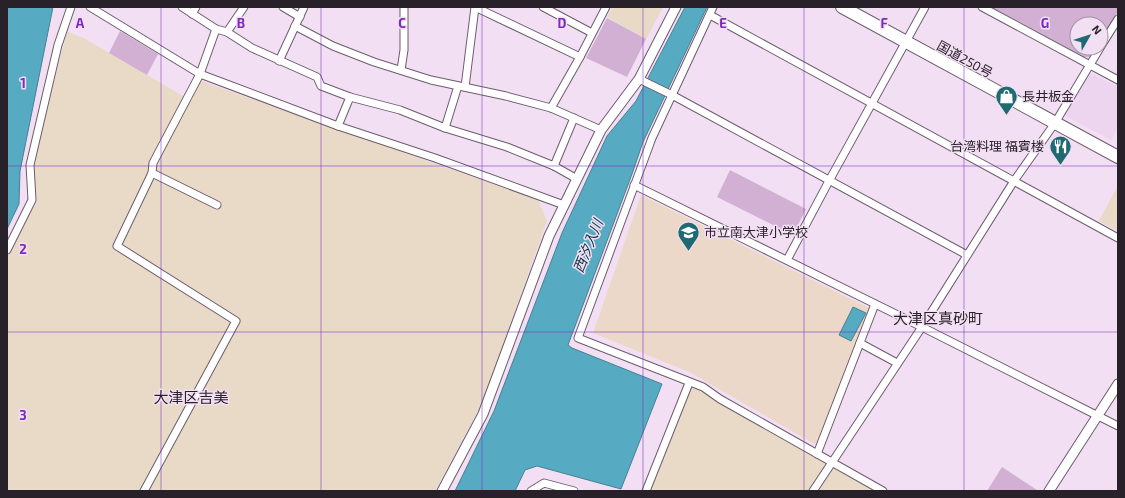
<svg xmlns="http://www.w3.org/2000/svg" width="1125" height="498" viewBox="0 0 1125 498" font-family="'Exo 2','Noto Sans JP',sans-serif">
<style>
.built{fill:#edd4ef}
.industrial{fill:#e8dac7}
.education{fill:#ecd8c9}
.green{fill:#d1b0d4}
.water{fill:#56aac1;stroke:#488193}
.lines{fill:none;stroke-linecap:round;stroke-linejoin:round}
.street-casing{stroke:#6c5c6d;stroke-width:9}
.secondary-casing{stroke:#6c5c6d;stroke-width:11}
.highway-casing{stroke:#6c5c6d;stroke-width:14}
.street{stroke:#fff;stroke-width:7}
.secondary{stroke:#fff;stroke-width:9}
.highway{stroke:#fff;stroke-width:12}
.grid{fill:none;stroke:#7b2cbf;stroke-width:1;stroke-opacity:0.55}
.labels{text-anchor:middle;stroke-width:3;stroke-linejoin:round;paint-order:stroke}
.street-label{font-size:13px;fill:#282129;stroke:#f2dff3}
.poi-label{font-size:13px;fill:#282129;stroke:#f2dff3;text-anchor:start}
.water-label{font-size:14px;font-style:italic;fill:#0d3640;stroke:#f2dff3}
.quarter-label{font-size:15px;fill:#282129;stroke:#f2dff3}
.grid-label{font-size:13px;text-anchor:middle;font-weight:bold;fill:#7b2cbf;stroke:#f2dff3;stroke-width:3;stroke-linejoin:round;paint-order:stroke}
</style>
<rect width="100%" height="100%" fill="#f2dff3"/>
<path class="built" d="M1093 74 1118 87V128L1111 140 1064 115 1087 76Z"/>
<g class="industrial">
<path d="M613 7H663L646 39 607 17Z"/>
<path d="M67 31 80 37H82L190 100 201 81 538 200 547 221 482 403 435 491H7V250L37 202 33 166Z"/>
<path d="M1118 185V231L1099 221Z"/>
<path d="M691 388H699L715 400 875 491H650Z"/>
</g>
<path class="education" d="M641 195 871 309 818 446 689 372 593 333Z"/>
<g class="green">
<path d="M991 7H1118V11L1101 39V24H1077V48H1095L1090 57H1083Z"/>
<path d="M607 18 646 39 627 77 586 58Z"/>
<path d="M120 31 158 54 147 75 109 53Z"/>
<path d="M730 170 806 209 793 235 717 197Z"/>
<path d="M1002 467 1037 490 1036 491H987Z"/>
</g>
<g class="water">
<path d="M7 7H53L20 171 19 204 7 229Z"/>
<path d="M685 7H707L643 142 632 174 568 345 572 348 662 384 621 489 537 466 525 470 515 491H455L494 411 562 233 607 136 636 101Z"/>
<path d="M853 307 866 313 851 341 839 335Z"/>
</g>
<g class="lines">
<defs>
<g id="street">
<path d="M90 7 200 74 338 126 435 158 564 205"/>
<path d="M182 7 216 29 227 32 252 48 317 77 321 86 350 97 400 110 445 128 507 147 554 166 577 179"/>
<path d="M283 7 300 17"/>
<path d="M475 7 580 57"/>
<path d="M543 7 592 33"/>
<path d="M713 7 652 138 578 338 703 387 720 399 883 491"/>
<path d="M982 7 1118 80"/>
<path d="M192 14 196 7"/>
<path d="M710 15 1118 238"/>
<path d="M295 26 333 46 374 62 431 80 506 96 551 108 601 130"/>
<path d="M227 32 244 7"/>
<path d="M1101 46 1118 19"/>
<path d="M279 61 304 7"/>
<path d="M401 70 404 50V7"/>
<path d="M639 79 672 95 967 255"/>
<path d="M465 87 475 7"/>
<path d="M551 108 580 57 606 7"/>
<path d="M338 126 350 97"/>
<path d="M445 128 458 86"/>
<path d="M554 166 574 118"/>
<path d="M152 173 217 205"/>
<path d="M634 185 922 327 1118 426"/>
<path d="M7 250 32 200 30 165 58 45 71 7"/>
<path d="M787 260 829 181 925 7"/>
<path d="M860 343 897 363"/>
<path d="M817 454 875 304"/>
<path d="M144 491 236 321 117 246 152 173 153 163 200 74 216 29"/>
<path d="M531 491 544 483 574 491"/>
<path d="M646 491 689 383"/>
<path d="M813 491 922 327 1014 181 1055 123 1100 48"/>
</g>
<g id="secondary">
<path d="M442 491 483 414 549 236 601 130 639 79 676 7"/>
<path d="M1049 491 1118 384"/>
</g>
<path id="highway" d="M842 7 1118 157"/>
</defs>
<use href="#street" class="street-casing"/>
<use href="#secondary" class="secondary-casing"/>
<use href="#highway" class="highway-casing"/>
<use href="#street" class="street"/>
<use href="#secondary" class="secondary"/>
<use href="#highway" class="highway"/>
</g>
<path class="grid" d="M161 7V491M321 7V491M482 7V491M643 7V491M804 7V491M964 7V491M7 166H1118M7 332H1118"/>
<defs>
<symbol id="shop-pin" viewBox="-11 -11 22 30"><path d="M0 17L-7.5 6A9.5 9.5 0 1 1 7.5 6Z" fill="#1f6a72" stroke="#f2dff3"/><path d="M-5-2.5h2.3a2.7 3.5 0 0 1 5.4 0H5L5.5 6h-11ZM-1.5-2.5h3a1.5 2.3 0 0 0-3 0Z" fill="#fff"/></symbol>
<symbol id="restaurant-pin" viewBox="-11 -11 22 30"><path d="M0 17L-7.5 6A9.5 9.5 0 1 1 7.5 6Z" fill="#1f6a72" stroke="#f2dff3"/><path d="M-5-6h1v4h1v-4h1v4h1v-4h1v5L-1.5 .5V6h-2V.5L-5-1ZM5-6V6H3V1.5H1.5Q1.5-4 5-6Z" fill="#fff"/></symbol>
<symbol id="school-pin" viewBox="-11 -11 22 30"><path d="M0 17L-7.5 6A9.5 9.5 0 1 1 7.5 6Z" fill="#1f6a72" stroke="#f2dff3"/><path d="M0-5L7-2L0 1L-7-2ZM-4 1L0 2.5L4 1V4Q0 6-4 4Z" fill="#fff"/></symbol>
</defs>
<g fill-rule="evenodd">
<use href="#shop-pin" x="994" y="84" width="25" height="34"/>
<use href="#restaurant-pin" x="1048" y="134" width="25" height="34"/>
<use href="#school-pin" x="676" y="220" width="25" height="34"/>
</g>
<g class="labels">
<g class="street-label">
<text transform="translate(965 59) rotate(29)" y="5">国道250号</text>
</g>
<g class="poi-label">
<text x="1022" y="101">長井板金</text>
<text x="1044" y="151" text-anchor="end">台湾料理 福賓楼</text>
<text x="704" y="237">市立南大津小学校</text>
</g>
<g class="water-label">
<text transform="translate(588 246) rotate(-68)" y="5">西汐入川</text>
</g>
<g class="quarter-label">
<text x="938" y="324">大津区真砂町</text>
<text x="191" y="403">大津区吉美</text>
</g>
</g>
<g class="grid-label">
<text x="80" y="28">A</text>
<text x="241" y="28">B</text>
<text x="402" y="28">C</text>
<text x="562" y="28">D</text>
<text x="723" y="28">E</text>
<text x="884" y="28">F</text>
<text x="1045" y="28">G</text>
<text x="23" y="88">1</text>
<text x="23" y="254">2</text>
<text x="23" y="420">3</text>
</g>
<rect width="1125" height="498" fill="none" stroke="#282129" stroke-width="16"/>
<g transform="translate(1089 36) rotate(51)"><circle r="19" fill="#f2dff3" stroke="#a193a2"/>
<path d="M0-3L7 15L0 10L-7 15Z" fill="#1f6a72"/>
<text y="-6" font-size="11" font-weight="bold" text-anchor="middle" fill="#282129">N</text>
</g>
</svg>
